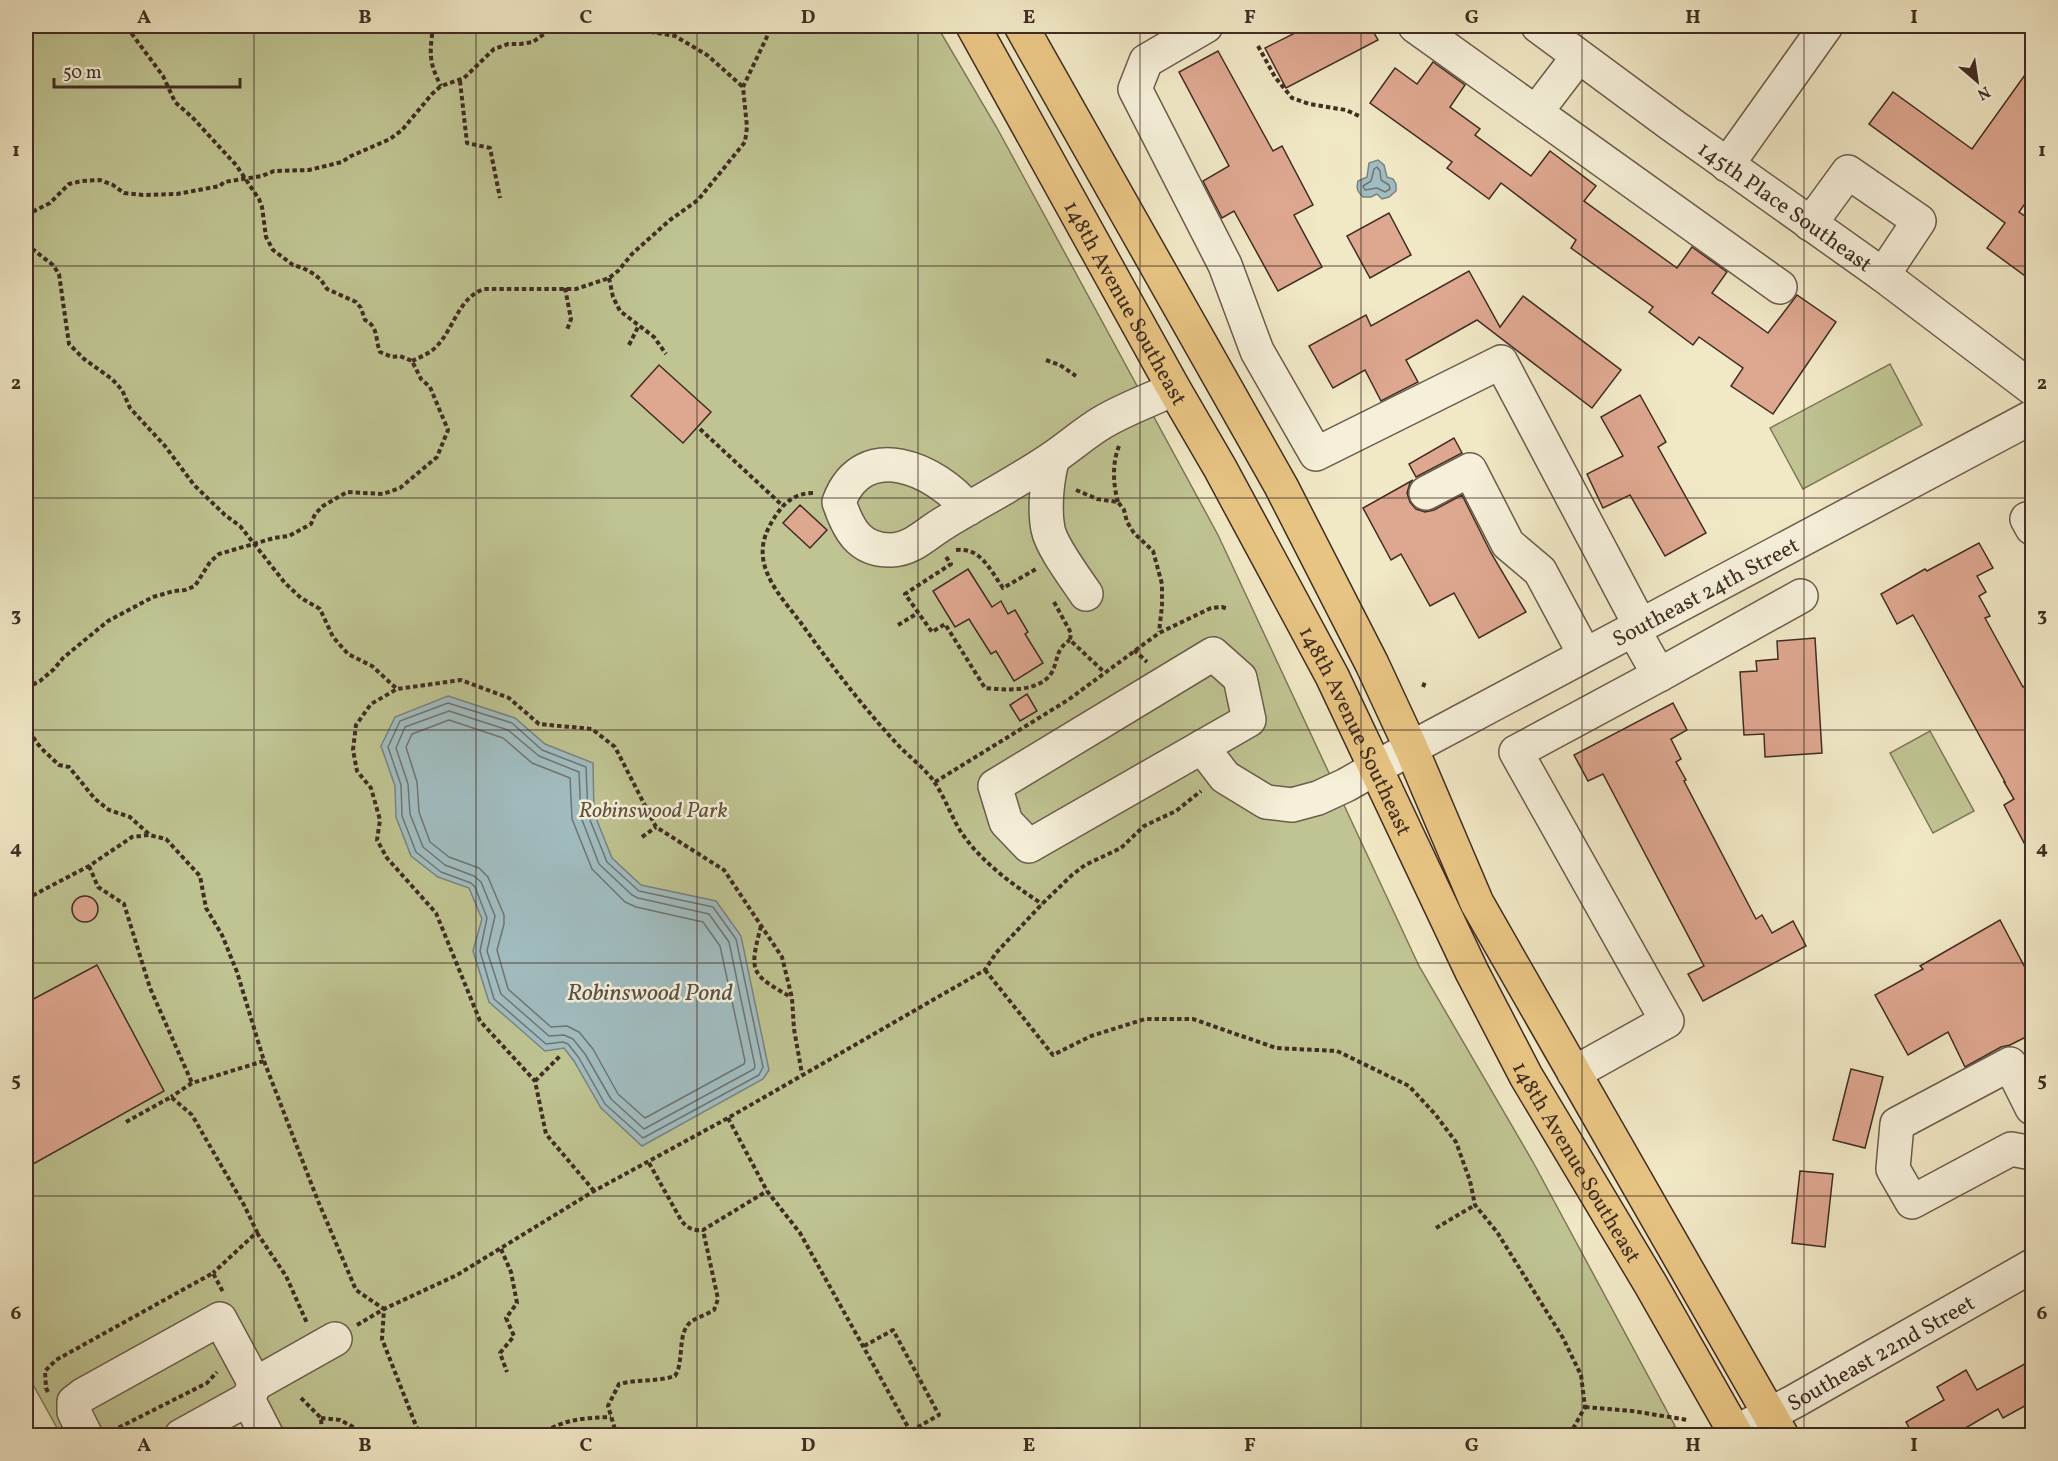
<svg xmlns="http://www.w3.org/2000/svg" width="2058" height="1461" viewBox="0 0 2058 1461" font-family="Vollkorn,serif">
<style>
.green{fill:#bfc492;stroke:#80785a;stroke-width:1.5}
.water{fill:#a1bdc1;stroke:#7a8382;stroke-width:1.5}
.lines{fill:none;stroke-linecap:round;stroke-linejoin:round}
.shore{stroke:#707572;stroke-width:1.5}
.building{fill:#dea790;stroke:#402d23;stroke-width:1.5}
.minor-casing{stroke:#6c5c4c;stroke-width:36}
.major-casing{stroke:#402d23;stroke-width:36}
.path{stroke:#402d23;stroke-width:4;stroke-dasharray:4.5 3;stroke-linecap:butt}
.minor{stroke:#f6f0da;stroke-width:33}
.major{stroke:#e8c483;stroke-width:33}
.grid{fill:none;stroke:#402d23;stroke-width:1.5;stroke-opacity:0.55}
.labels{text-anchor:middle;stroke-width:5;stroke-linejoin:round;paint-order:stroke}
.street-label{font-size:22px;fill:#402d23;stroke:#f6f0da}
.park-label{font-size:22px;font-style:italic;fill:#60533f;stroke:#f6f0da}
.water-label{font-size:24px;font-style:italic;fill:#58514a;stroke:#f6f0da}
.neatline{fill:none;stroke:#402d23;stroke-width:2}
.grid-label{font-size:20px;text-anchor:middle;font-weight:bold;fill:#402d23}
</style>
<rect width="100%" height="100%" fill="#f1e8c6"/>
<filter id="stains"><feTurbulence type="fractalNoise" baseFrequency=".00333" numOctaves="4"/><feColorMatrix values="0 0 0 0 .2 0 0 0 0 .09 0 0 0 0 .02 0 0 0 .5 -.17"/></filter>
<radialGradient id="worn" r=".72"><stop offset=".6" stop-color="#630" stop-opacity="0"/><stop offset="1" stop-color="#630" stop-opacity=".3"/></radialGradient>
<g class="green">
<path d="M26 26H937L997 128 1218 535 1419 966 1533 1162 1675 1426 1660 1436H279L259 1401 196 1435H61L26 1372Z"/>
<path d="M1890 364 1922 425 1803 489 1770 428Z"/>
<path d="M1930 731 1974 811 1933 833 1890 753Z"/>
</g>
<g class="water">
<path d="M1378 160 1384 165 1387 177 1393 179 1396 184V191L1389 197 1382 199 1377 194 1371 197H1363C1357 191 1356 188 1358 181L1367 177 1369 163Z"/>
<path d="M448 696 515 718 545 744 593 763 594 813 612 858 641 885 716 901 741 936 769 1070 763 1079 642 1146 601 1108 574 1061 564 1048 545 1051 489 1002 473 951 482 919 469 888 438 877 411 856 396 817 395 786 381 746 395 717Z"/>
</g>
<g class="lines">
<g class="shore">
<path d="M1377 167 1380 171 1381 180 1389 185 1390 189 1385 192 1377 188 1365 190 1363 186 1371 181 1374 169Z"/>
<path d="M448 703 512 723 542 750 586 767 588 815 607 862 639 891 713 907 736 939 763 1067 759 1075 643 1138 605 1104 579 1058 568 1044 563 1042 546 1044 494 999 480 951 487 918 475 887 471 883 441 872 416 852 402 816 401 785 388 747 400 721Z"/>
<path d="M449 711 508 730 539 756 579 772 581 817 599 864 632 895 638 898 709 914 729 942 755 1066 754 1069 644 1129 611 1099 585 1054 573 1039 564 1035 549 1036 501 994 487 951 495 916 481 882 474 876 445 865 423 847 410 814 408 784 396 748 405 727Z"/>
<path d="M449 720 503 738 532 763 570 778 572 819 592 869 625 902 636 907 703 922 720 946 745 1061 744 1064 645 1118 618 1094 593 1049 579 1032 567 1026 551 1027 508 989 497 950 504 924V915L488 877 479 868 449 857 430 842 419 812 417 782 406 747 412 734Z"/>
</g>
</g>
<g class="building">
<path d="M1309 26H1370L1378 40 1286 88 1265 48Z"/>
<path d="M1218 51 1273 151 1282 146 1313 205 1294 215 1322 267 1278 291 1234 211 1222 218 1203 181 1229 166 1179 72Z"/>
<path d="M1433 62 1465 85 1450 107 1480 129 1475 135 1531 176 1550 151 1596 186 1584 201 1677 268 1692 247 1727 272 1712 293 1768 333 1797 295 1836 322 1773 414 1731 386 1743 368 1699 337 1693 345 1649 312 1653 307 1571 248 1576 240 1501 183 1489 199 1447 168 1452 162 1370 103 1395 68 1417 84Z"/>
<path d="M2032 65V194L2019 212 2032 221V281L1987 248 2005 223 1869 124 1893 92 1972 149Z"/>
<path d="M1389 213 1411 255 1370 278 1347 236Z"/>
<path d="M1469 271 1500 327 1523 296 1621 370 1592 408 1477 320 1406 360 1418 382 1381 401 1365 370 1333 388 1309 346 1366 315 1371 326Z"/>
<path d="M659 365 711 412 683 443 631 396Z"/>
<path d="M1640 395 1666 442 1658 447 1706 533 1665 556 1630 495 1603 508 1587 474 1623 456 1601 417Z"/>
<path d="M1454 438 1462 453 1416 477 1409 464Z"/>
<path d="M1413 480 1410 483 1407 493 1410 502 1416 509 1425 512 1434 510 1462 495 1491 553 1526 612 1479 638 1454 593 1430 606 1401 554 1391 560 1363 508Z"/>
<path d="M800 505 827 530 810 548 783 523Z"/>
<path d="M1979 543 1993 568 1977 576 1986 592 1979 596 1990 616 1985 618 2023 687 2032 682V858L2004 805 2014 799 2004 782H2005L1922 631 1913 615 1897 624 1881 594 1925 569 1927 571Z"/>
<path d="M968 569 992 607 1001 601 1008 614 1015 610 1028 632 1025 634 1043 663 1014 681 996 651 991 654 969 619 955 627 933 591Z"/>
<path d="M1815 638 1822 753 1765 757 1764 734 1744 735 1740 672 1757 671 1756 661 1778 659 1777 641Z"/>
<path d="M1027 694 1037 711 1020 721 1010 705Z"/>
<path d="M1673 703 1687 730 1671 739 1681 759 1676 762 1686 780 1684 781 1756 919 1762 915 1772 933 1793 921 1806 946 1703 1001 1688 974 1704 966 1603 774 1588 781 1574 755Z"/>
<circle cx="85" cy="909" r="13"/>
<path d="M2000 920 2032 981V1034L2010 1045 2001 1047 1965 1067 1948 1032 1908 1055 1875 995 1923 969 1920 966Z"/>
<path d="M97 965 164 1091 26 1168V1003Z"/>
<path d="M1851 1069 1883 1077 1865 1148 1833 1140Z"/>
<path d="M1800 1171 1833 1174 1825 1247 1792 1243Z"/>
<path d="M2032 1360V1402L2003 1418 1998 1409 1952 1436H1914L1906 1422 1944 1400 1937 1387 1966 1370 1977 1390Z"/>
</g>
<g class="lines">
<defs>
<g id="minor">
<path d="M1206 26 1146 61 1135 89 1225 265 1257 351 1316 454 1501 362 1640 625"/>
<path d="M1415 26 1780 287"/>
<path id="s1" d="M1538 26 1672 125 1883 275 2032 388"/>
<path d="M1536 112 1578 57"/>
<path d="M1727 165 1826 26"/>
<path d="M1810 224 1848 172 1919 221 1883 275"/>
<path d="M1053 458C1047 477 1044 509 1048 529 1051 546 1076 579 1086 594"/>
<path d="M1426 493 1470 470 1508 544 1540 571 1585 655"/>
<path d="M968 509C936 469 863 437 839 502 848 529 859 551 892 550 913 549 927 533 944 523 980 501 1019 481 1054 457 1070 446 1086 432 1103 422 1125 409 1150 400 1174 389"/>
<path d="M2027 519 2032 528"/>
<path d="M1633 629 1659 675 1801 596"/>
<path d="M1213 654 1240 678 1249 720 1029 846 1006 822 995 786Z"/>
<path id="s2" d="M1202 747 1225 777 1266 802 1292 805 1318 798 1346 785 1411 748 2032 417"/>
<path d="M1574 1073 1667 1021 1516 752 1659 675"/>
<path d="M2032 1108 2010 1064 1897 1124 1893 1169 1912 1202 2011 1149 2032 1153"/>
<path d="M248 1399 255 1384 335 1339"/>
<path d="M248 1399 267 1436"/>
<path d="M86 1436 74 1412V1402L83 1395 220 1319 255 1384"/>
<path d="M181 1436 248 1399"/>
<path id="s3" d="M1728 1436 1795 1401 2032 1266"/>
</g>
<g id="major">
<path id="s4" d="M973 26 1174 389 1220 468 1332 676 1472 972 1526 1076 1651 1285 1737 1436"/>
<path d="M1021 26 1281 486 1372 664 1411 748 1477 903 1782 1436"/>
</g>
</defs>
<use href="#minor" class="minor-casing"/>
<use href="#major" class="major-casing"/>
<g class="path">
<path d="M433 26C430 53 428 61 441 86"/>
<path d="M583 26 616 30H640L675 36 707 55 743 87"/>
<path d="M1258 46 1275 77 1292 98 1309 104 1346 110 1359 116"/>
<path d="M460 81 467 143 490 148 500 198"/>
<path d="M26 215 50 203 69 184 82 181 100 180 113 185 124 193 143 195 177 194 220 186 224 182 262 176 274 171 309 170 342 162 351 156 390 139 402 130 432 94 441 86 464 78 494 49 508 44H520L533 42 544 34 552 26"/>
<path d="M26 244 53 265 59 274 69 344 84 359 112 379 122 390 130 408 165 446 194 485 225 515 240 526 285 583 301 598 320 609 333 637 348 654 372 666 397 689"/>
<path d="M609 278 613 297 620 311 654 337 666 354"/>
<path d="M565 288 571 319 567 330"/>
<path d="M629 345 638 327"/>
<path d="M1046 360 1060 365 1076 376"/>
<path d="M412 361C420 357 429 354 436 347 454 329 458 298 484 289H576L609 278 618 271 632 254 670 220 698 200 745 142 747 127 743 87 772 26"/>
<path d="M700 429 783 506"/>
<path d="M1076 490 1097 499 1118 502 1124 510 1127 522 1134 533 1153 551 1162 584V606L1159 632"/>
<path d="M813 493C798 493 787 500 779 511 765 530 758 548 766 570 773 590 789 607 801 623 831 665 862 706 897 744 909 757 926 769 935 783 945 798 951 816 961 832 981 862 1012 884 1042 904"/>
<path d="M1118 502C1113 484 1112 463 1119 446"/>
<path d="M956 550C981 547 990 570 1003 588L1036 569"/>
<path d="M946 557 951 564 905 594 932 632 945 624 985 688C1005 690 1040 693 1052 672 1059 658 1055 650 1070 640"/>
<path d="M1054 602 1071 633 1070 640 1104 672"/>
<path d="M898 625 918 613"/>
<path d="M1134 650 1147 662"/>
<path d="M1423 687 1425 682"/>
<path d="M26 688 40 681 54 669 63 658 108 621 153 597 174 591 185 590 195 586 210 562 219 554 274 538 289 536 311 524 315 514 323 506 347 492 383 494 400 488 437 457 448 430 430 387 421 379 412 361 400 356 392 357 380 352C375 340 379 327 365 320L361 308 356 302 327 289 321 280 314 274 303 268 293 265 273 250 266 237 262 207 259 199 236 165 192 117 175 102 163 76 126 26"/>
<path d="M26 724 36 742 44 751 59 765 69 767 95 799 109 810 130 817 149 834"/>
<path d="M935 782 1068 700 1159 633 1211 608 1222 607 1228 609"/>
<path d="M642 837 656 827"/>
<path d="M89 866 98 887 124 904 150 988 192 1083"/>
<path d="M26 899 89 866 132 837 149 835 166 839 200 876 206 908 222 935 237 972 264 1061 192 1083 171 1097"/>
<path d="M761 926C749 972 750 974 791 997"/>
<path d="M985 970 1053 1055 1091 1036 1145 1019H1193L1276 1048 1337 1051 1409 1086 1435 1114 1456 1142 1470 1181 1475 1205 1497 1232 1563 1338 1581 1375 1585 1407 1569 1436"/>
<path d="M264 1061 318 1201 356 1290 384 1309 382 1339 420 1436"/>
<path d="M535 1081 560 1056"/>
<path d="M728 1118 767 1191 800 1233 913 1436"/>
<path d="M126 1122 171 1097 192 1115 244 1205 257 1232 213 1273"/>
<path d="M649 1163 681 1220C686 1228 694 1231 703 1230L767 1191"/>
<path d="M594 1191 546 1134 535 1081 480 1021 436 913 387 858 377 840 380 820 371 788 357 771 353 750 356 725 371 704 397 689 461 680 509 698 539 724 592 729 615 747 656 827 724 870 782 957 792 998 794 1029 802 1074"/>
<path d="M1436 1228 1475 1205"/>
<path d="M257 1233 286 1276 307 1323"/>
<path d="M501 1249 511 1272 517 1303 506 1318 514 1336 500 1353 507 1372"/>
<path d="M357 1325 384 1309 457 1275 594 1191 728 1118 985 970 996 953 1042 904 1072 875 1085 865 1121 848 1144 826 1176 811 1201 791"/>
<path d="M864 1346 893 1330 939 1415 911 1431"/>
<path d="M48 1392 46 1388 45 1371 56 1360 213 1273 223 1292"/>
<path d="M301 1398 321 1418 322 1436"/>
<path d="M1585 1407 1632 1411 1688 1420"/>
<path d="M321 1418 340 1420 370 1436"/>
<path d="M112 1431 207 1383 217 1372"/>
<path d="M539 1436C561 1419 584 1418 611 1417"/>
<path d="M617 1436 608 1406 619 1384C638 1379 657 1382 675 1376 685 1361 676 1332 692 1321 699 1317 707 1314 714 1310L718 1299 703 1230"/>
</g>
<use href="#minor" class="minor"/>
<use href="#major" class="major"/>
</g>
<path class="grid" d="M254 26V1436M476 26V1436M697 26V1436M918 26V1436M1140 26V1436M1361 26V1436M1582 26V1436M1804 26V1436M26 266H2032M26 498H2032M26 730H2032M26 963H2032M26 1196H2032"/>
<g class="labels">
<g class="street-label">
<text dy="8" stroke="none"><textPath href="#s1" startOffset="306">145th Place Southeast</textPath></text>
<text dy="8" stroke="none"><textPath href="#s4" startOffset="316">148th Avenue Southeast</textPath></text>
<text dy="8" stroke="none"><textPath href="#s2" startOffset="578">Southeast 24th Street</textPath></text>
<text dy="8" stroke="none"><textPath href="#s4" startOffset="802">148th Avenue Southeast</textPath></text>
<text dy="8" stroke="none"><textPath href="#s4" startOffset="1287">148th Avenue Southeast</textPath></text>
<text dy="8" stroke="none"><textPath href="#s3" startOffset="174">Southeast 22nd Street</textPath></text>
</g>
<g class="park-label">
<text x="653" y="817">Robinswood Park</text>
</g>
<g class="water-label">
<text x="650" y="1000">Robinswood Pond</text>
</g>
</g>
<rect width="2058" height="1461" fill="none" stroke="#f1e8c6" stroke-width="66"/>
<g transform="translate(1977 81) rotate(151)" stroke="#f6f0da" stroke-width="4.5" paint-order="stroke">
<path d="M0-4.5L10 22L0 15L-10 22Z" fill="#402d23"/>
<text y="-9" font-size="16" font-weight="bold" text-anchor="middle" fill="#402d23">N</text>
</g>
<path d="M54 78v9h186v-9" fill="none" stroke="#402d23" stroke-width="3"/>
<text x="63" y="78" font-size="18" fill="#402d23" stroke="#f6f0da" stroke-width="4.5" paint-order="stroke">50 m</text>
<rect x="33" y="33" width="1992" height="1395" class="neatline"/>
<g class="grid-label">
<text x="144" y="23">A</text>
<text x="365" y="23">B</text>
<text x="586" y="23">C</text>
<text x="808" y="23">D</text>
<text x="1029" y="23">E</text>
<text x="1250" y="23">F</text>
<text x="1472" y="23">G</text>
<text x="1693" y="23">H</text>
<text x="1914" y="23">I</text>
<text x="16" y="156">1</text>
<text x="2042" y="156">1</text>
<text x="16" y="389">2</text>
<text x="2042" y="389">2</text>
<text x="16" y="621">3</text>
<text x="2042" y="621">3</text>
<text x="16" y="854">4</text>
<text x="2042" y="854">4</text>
<text x="16" y="1086">5</text>
<text x="2042" y="1086">5</text>
<text x="16" y="1319">6</text>
<text x="2042" y="1319">6</text>
<text x="144" y="1451">A</text>
<text x="365" y="1451">B</text>
<text x="586" y="1451">C</text>
<text x="808" y="1451">D</text>
<text x="1029" y="1451">E</text>
<text x="1250" y="1451">F</text>
<text x="1472" y="1451">G</text>
<text x="1693" y="1451">H</text>
<text x="1914" y="1451">I</text>
</g>
<rect width="100%" height="100%" filter="url(#stains)"/>
<rect width="100%" height="100%" fill="url(#worn)"/>
</svg>
